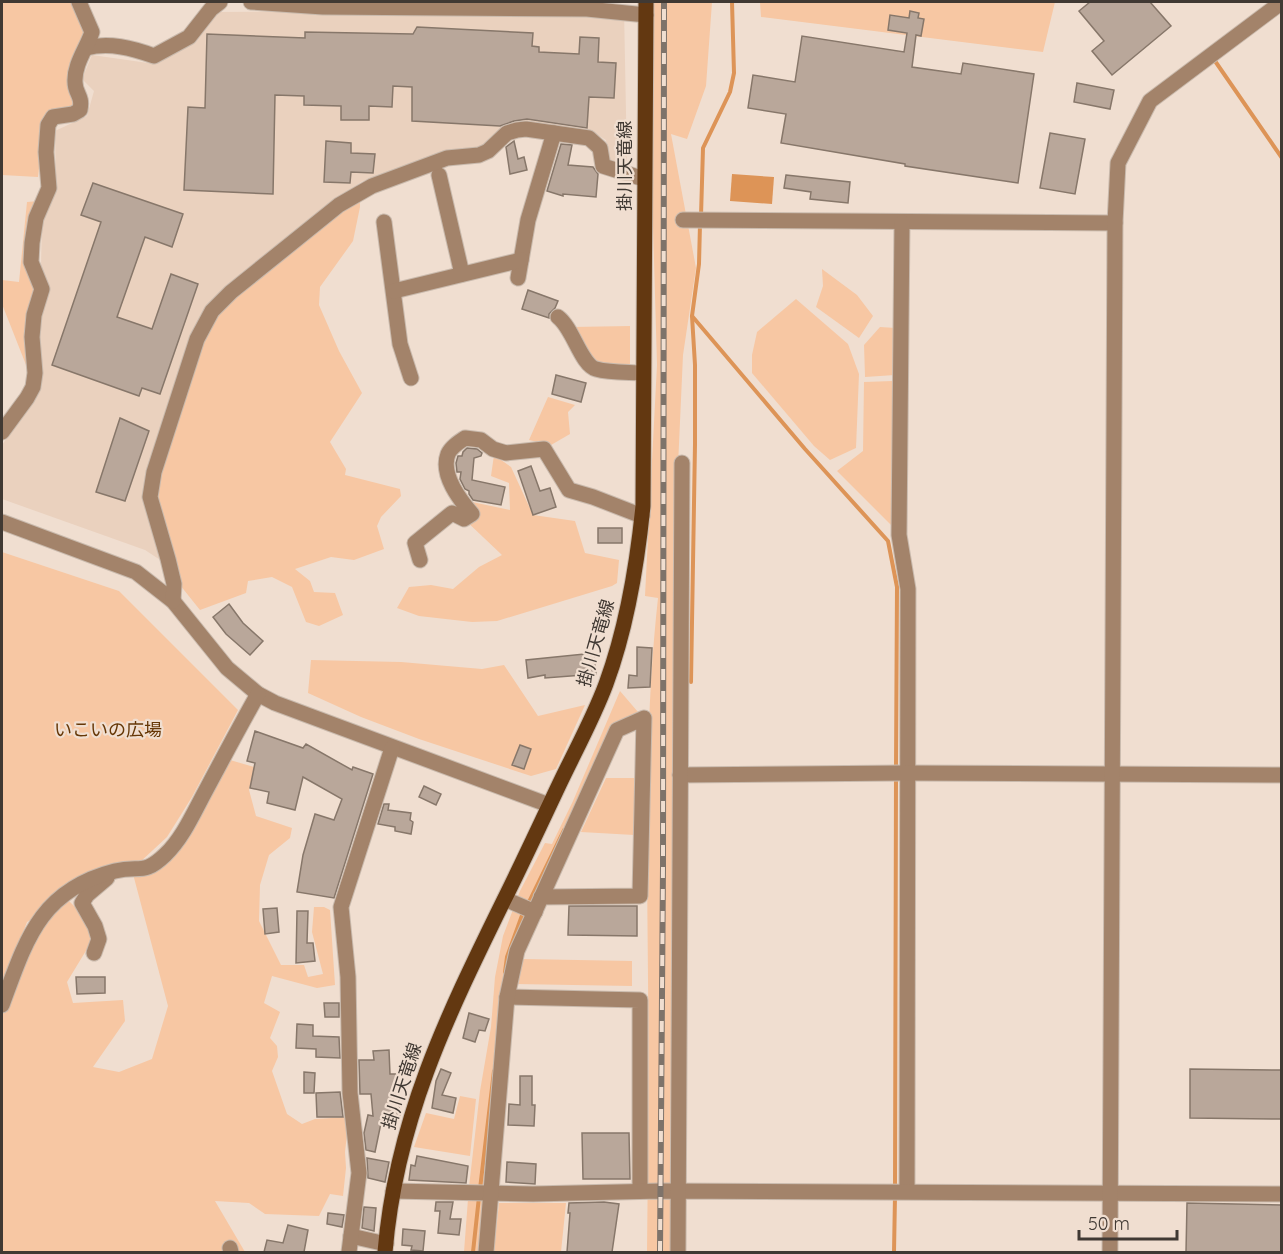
<svg xmlns="http://www.w3.org/2000/svg" width="1283" height="1254" viewBox="0 0 1283 1254" font-family="Quicksand,'Noto Sans JP',sans-serif">
<style>
.built{fill:#ead1be}
.green{fill:#f7c7a3}
.water{fill:#dd9457}
.lines{fill:none;stroke-linecap:round;stroke-linejoin:round}
.stream{stroke:#dd9457;stroke-width:4}
.building{fill:#b9a79a;stroke:#87776a;stroke-width:1.5}
.minor-casing{stroke:#c9baad;stroke-width:17}
.major-casing{stroke:#c9baad;stroke-width:17}
.minor{stroke:#a3836a;stroke-width:15}
.major{stroke:#633811;stroke-width:15}
.rail-casing{stroke:#7e736a;stroke-width:6}
.rail{stroke:#f0ded0;stroke-width:4;stroke-dasharray:11;stroke-linecap:butt}
.labels{text-anchor:middle;stroke-width:4.5;stroke-linejoin:round;paint-order:stroke}
.street-label{font-size:18px;fill:#403933;stroke:#f0ded0}
.park-label{font-size:18px;fill:#663706;stroke:#f0ded0}
</style>
<rect width="100%" height="100%" fill="#f0ded0"/>
<path class="built" d="M624 9 627 165 608 160 606 140 593 132 526 129 491 148 440 153 361 182 212 311 145 496 155 541 168 559 171 567 145 550 2 499V445L42 387 40 337 42 316 50 287 41 266 42 221 56 188 55 131 87 116 94 91 82 79 92 55 155 64 194 43 219 12Z"/>
<g class="green">
<path d="M2 2H77L92 32 80 60 82 103 45 118 38 177 2 175Z"/>
<path d="M653 2H712L706 86 687 139 671 134 696 268 683 355 678 466 674 1252H647C648 1161 649 1070 648 979 647 852 644 725 658 598L645 596 657 365 652 190Z"/>
<path d="M760 2H1055L1043 52 761 17Z"/>
<path d="M360 196V207L353 241 320 287 319 305 339 351 362 393 330 442 346 469 345 475 400 489 401 496 381 517 377 526 384 549 354 560 331 557 295 569 310 581 314 592 335 593 343 615 319 626 306 622 292 587 272 577 248 581 246 593 200 610 176 580 150 497 210 315Z"/>
<path d="M39 201 30 220 41 288 30 375 2 304V280L19 282 27 202Z"/>
<path d="M822 269 857 295 873 316 859 338 816 307 823 286Z"/>
<path d="M796 299 848 344 859 374 856 448 830 460 814 446 752 373V355L757 332Z"/>
<path d="M630 326V376L597 368 572 327Z"/>
<path d="M880 327 896 328 895 375 865 377 864 345Z"/>
<path d="M893 381 895 529 837 471 863 451 864 382Z"/>
<path d="M548 397 575 405 568 412 570 434 551 445 529 440Z"/>
<path d="M494 455 511 467 533 515 575 521 585 553 619 560 617 583 612 586 497 621 472 622 419 616 397 608 409 587 431 585 453 589 479 567 502 555 464 519 458 499 510 510 509 483 491 476Z"/>
<path d="M2 552 119 591 238 710 192 797 167 837 139 863 65 897 91 923 90 944 67 982 73 1003 123 1000 125 1021 93 1067 119 1072 152 1059 168 1006 133 874 167 853 230 760 254 767 249 790 256 816 292 828 290 838 269 855 260 885 259 921 281 965H304L308 977 323 974 312 932 314 907H324L330 910 335 985 317 988 272 976 264 1003 280 1012 270 1038 277 1046 278 1057 272 1071 287 1114 302 1124 315 1119 349 1117 345 1152 346 1168 343 1196 330 1194 319 1216 265 1214 249 1203 215 1201 245 1252H2V1012L51 907 27 922 2 986Z"/>
<path d="M311 660 401 662 482 669 504 665 538 716 585 705 556 769 531 776 419 739 361 717 308 693Z"/>
<path d="M620 691 644 719 617 730 519 942 488 1189 469 1187 480 1091 491 1027 495 977 503 936 520 891 545 843 552 844 573 801Z"/>
<path d="M606 778H639L634 835 581 832Z"/>
<path d="M523 959 632 961V986L515 984 517 969Z"/>
<path d="M460 1096 476 1099 470 1156 414 1147 426 1113 454 1119Z"/>
<path d="M468 1199 488 1200 484 1252H464Z"/>
<path d="M499 1203H566L561 1252H494Z"/>
</g>
<path class="water" d="M732 174 774 177 772 204 730 201Z"/>
<g class="lines">
<g class="stream">
<path d="M1215 61 1282 158"/>
<path d="M701 216 703 148 730 92 734 73 732 2"/>
<path d="M692 316 805 449 888 541 897 587 896 769"/>
<path d="M691 682 695 444V365L692 316 699 264 700 224"/>
<path d="M528 904 564 830"/>
<path d="M505 972 507 957 524 910"/>
<path d="M480 1189 494 1071"/>
<path d="M895 1189 896 776"/>
<path d="M473 1252 479 1197"/>
<path d="M894 1252 895 1196"/>
</g>
</g>
<g class="building">
<path d="M1090 2H1150L1171 26 1112 75 1092 51 1104 41 1079 11Z"/>
<path d="M910 11 919 13 918 18 924 19 921 36 916 35 912 67 961 74 963 63 1034 74 1018 183 905 166V164L781 143 786 114 748 108 753 75 795 82 802 36 904 52 907 33 888 30 890 15 909 18Z"/>
<path d="M417 27 533 33 532 46 539 47V52L579 54 580 37 599 38 598 62 616 63 614 98 589 97 587 128 527 119 514 121 500 126 412 121V87L393 86 392 107 369 106V120H341V106L304 105V96L275 95 273 194 184 190 188 107 205 108 207 34 305 38V32L413 34Z"/>
<path d="M1077 83 1114 90 1110 109 1074 102Z"/>
<path d="M1050 133 1085 139 1075 194 1040 188Z"/>
<path d="M326 141 351 143V153L375 154 373 173 351 172 350 183 324 182Z"/>
<path d="M514 141 518 159 524 157 527 170 510 174 506 147Z"/>
<path d="M561 144 572 145 568 165 593 167 598 174 596 197 563 194V196L547 191Z"/>
<path d="M786 175 850 182 848 203 810 199 811 192 784 188Z"/>
<path d="M93 183 183 214 172 247 145 237 117 317 152 329 171 274 198 284 160 394 142 388 139 396 52 365 101 222 81 215Z"/>
<path d="M528 290 558 301 555 308 549 314V318L522 309Z"/>
<path d="M556 375 586 383 581 402 552 394Z"/>
<path d="M120 418 149 431 125 501 96 492Z"/>
<path d="M467 448 477 449 482 453 481 456 474 458 472 480 505 487 501 505 473 500 469 494V491L465 489 460 479 461 472H457L456 463 458 456H462L463 452Z"/>
<path d="M531 466 540 491 550 488 556 507 533 515 518 471Z"/>
<rect x="598" y="528" width="24" height="15"/>
<path d="M229 604 243 623 263 641 250 655 226 634 213 617Z"/>
<path d="M637 647 652 648 650 687 628 688 629 675 637 676Z"/>
<path d="M594 653 596 674 545 678V675L528 678 526 660Z"/>
<path d="M255 731 303 748 306 744 352 770 353 767 373 774 334 898 297 892 303 855 315 814 334 820 342 799 303 777 295 810 267 803 269 792 250 788 255 763 247 761Z"/>
<path d="M520 745 531 749 524 769 512 765Z"/>
<path d="M424 786 441 794 436 805 419 797Z"/>
<path d="M384 804H389L388 810 411 813 410 820 413 822 411 834 395 831V827L378 824Z"/>
<path d="M569 906H637V936L568 935Z"/>
<path d="M277 908 279 932 265 934 263 909Z"/>
<path d="M297 911H308L307 943H313L315 961 296 963Z"/>
<path d="M76 977H105V993L77 994Z"/>
<path d="M324 1003H339V1017H325Z"/>
<path d="M469 1013 489 1019 485 1031 479 1030 475 1042 463 1038Z"/>
<path d="M297 1024 313 1025V1036L339 1037 340 1058 316 1057V1049L296 1048Z"/>
<path d="M389 1050 390 1074H397L400 1118 384 1117V1123H381L375 1152 366 1150 364 1133 368 1115 373 1116 371 1094H360L359 1060H374L373 1051Z"/>
<path d="M441 1069 451 1073 442 1095 456 1098 453 1113 432 1108 436 1081Z"/>
<path d="M1190 1069 1281 1070V1119L1190 1118Z"/>
<path d="M304 1072 315 1073 314 1093H304Z"/>
<path d="M520 1076H532V1105H535L534 1126 508 1125 509 1104 520 1105Z"/>
<path d="M340 1092 343 1117H317L316 1093Z"/>
<path d="M582 1133H629L630 1179H583Z"/>
<path d="M417 1156 468 1166 466 1183 409 1180 411 1165 415 1166Z"/>
<path d="M367 1158 389 1162 385 1182 368 1178Z"/>
<path d="M507 1162 536 1164 535 1184 506 1182Z"/>
<path d="M436 1202H453L450 1219H461L459 1235 438 1233 440 1211H435Z"/>
<path d="M604 1202 619 1204 612 1252H567L570 1213H568L569 1203Z"/>
<path d="M1187 1203 1281 1205V1252H1186Z"/>
<path d="M364 1207 376 1208 374 1231 362 1228Z"/>
<path d="M328 1213 344 1215 342 1227 327 1224Z"/>
<path d="M288 1225 308 1230 304 1252H264L267 1240 283 1243Z"/>
<path d="M403 1229 425 1231 423 1251 411 1250 412 1246 402 1245Z"/>
</g>
<g class="lines">
<defs>
<g id="minor">
<path d="M251 2 323 7 587 9 646 15"/>
<path d="M86 48C109 42 132 48 154 56L189 37 211 9 220 2"/>
<path d="M439 175 462 274"/>
<path d="M683 220 1115 223"/>
<path d="M384 222 400 344 411 378"/>
<path d="M902 223 899 535 908 589 907 1191"/>
<path d="M518 278 528 220 554 133"/>
<path d="M394 291 521 260"/>
<path d="M558 317C573 328 581 365 596 369 610 373 628 372 643 373"/>
<path d="M2 432 27 398 33 387 35 373 32 337 34 315 42 289 31 262 32 243 36 218 49 188 46 152 48 125 53 117 73 114 80 110C83 95 75 94 75 82 74 64 87 48 92 32L79 2"/>
<path d="M2 522 136 572 173 601 227 668 258 694 275 703 549 805"/>
<path d="M420 560 415 543 452 513 464 519 472 514C460 500 440 475 448 454 451 447 459 442 465 438L481 440 493 449 506 453 544 449 569 490 593 497 642 516"/>
<path d="M173 601 174 584 168 559 150 497 154 472 197 339 212 311 231 292 339 205 372 186 447 158 479 155 488 151 507 133 517 130 526 129 589 138 600 148 603 166 644 179"/>
<path d="M680 775 903 773 1282 775"/>
<path d="M505 899 535 912"/>
<path d="M94 953 99 939 95 926 82 903 87 895 107 878"/>
<path d="M507 997 640 1000V1191"/>
<path d="M2 1005C26 940 40 890 115 871 140 865 143 876 165 855 183 838 194 812 206 790 223 758 240 726 258 694"/>
<path d="M393 1191 533 1194 660 1191 1282 1194"/>
<path d="M351 1236 386 1244"/>
<path d="M230 1248 231 1252"/>
<path d="M349 1252 359 1173 350 1093 348 977 341 907 392 748"/>
<path d="M486 1252 507 997 517 951 617 730 644 718 640 896 541 897"/>
<path d="M678 1252 682 463"/>
<path d="M1110 1252 1115 223 1118 163 1150 101 1282 2"/>
</g>
<path id="major" d="M385 1252C396 1121 446 1018 503 902 522 864 540 825 558 787 574 753 593 719 606 684 627 627 637 566 643 506L646 2"/>
</defs>
<use href="#minor" class="minor-casing"/>
<use href="#major" class="major-casing"/>
<use href="#minor" class="minor"/>
<use href="#major" class="major"/>
<defs>
<path id="rail" d="M660 1252 663 867 664 2"/>
</defs>
<use href="#rail" class="rail-casing"/>
<use href="#rail" class="rail"/>
</g>
<g class="labels">
<g class="street-label">
<text transform="translate(625 166) rotate(-90)" y="6">掛川天竜線</text>
<text transform="translate(596 643) rotate(-74)" y="6">掛川天竜線</text>
<text transform="translate(402 1086) rotate(-72)" y="6">掛川天竜線</text>
</g>
<g class="park-label">
<text x="108" y="736">いこいの広場</text>
</g>
</g>
<rect width="1283" height="1254" fill="none" stroke="#403933" stroke-width="6"/>
<path d="M1079 1230v9h98v-9" fill="none" stroke="#403933" stroke-width="3"/>
<text x="1088" y="1230" font-size="18" fill="#403933" stroke="#f0ded0" stroke-width="4.5" paint-order="stroke">50 m</text>
</svg>
